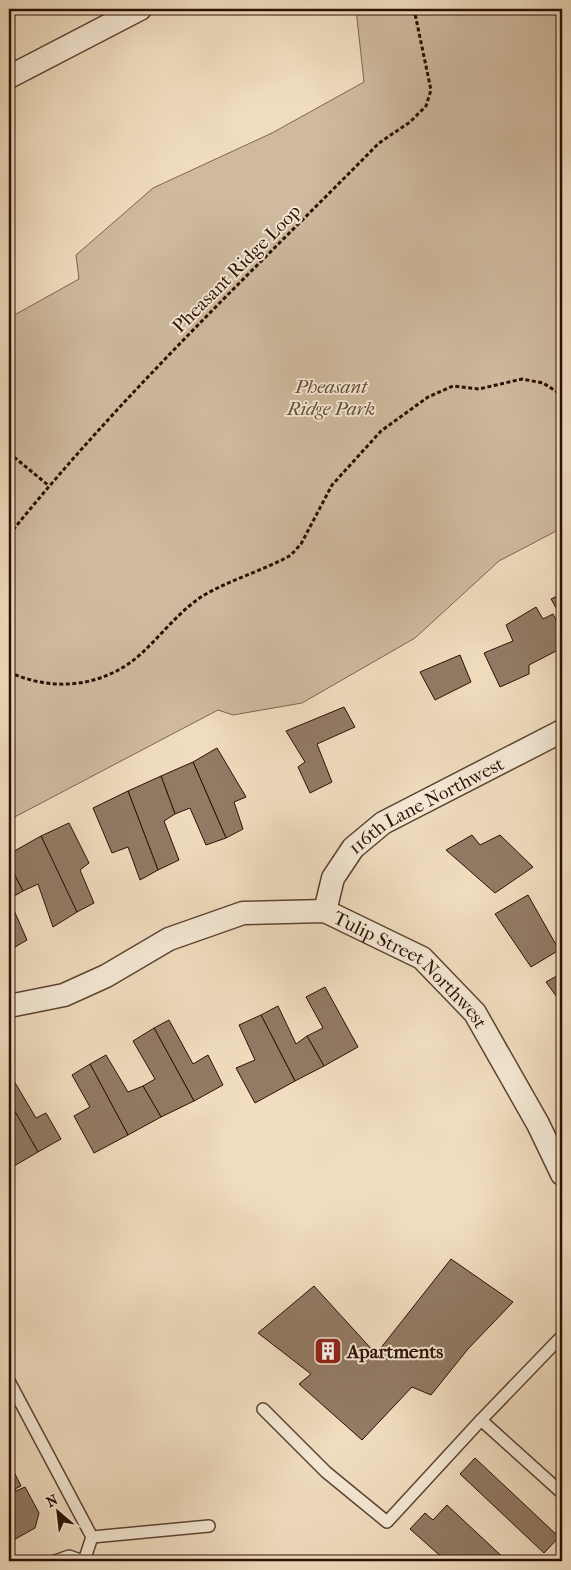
<svg xmlns="http://www.w3.org/2000/svg" width="571" height="1570" viewBox="0 0 571 1570" font-family="'IM FELL French Canon',serif">
<style>
.green{fill:#cfba9f;stroke:#7e6452}
.building{fill:#927a65;stroke:#2c0f04}
.lines{fill:none;stroke-linecap:round;stroke-linejoin:round}
.lane-casing{stroke:#5d4233;stroke-width:14}
.street-casing{stroke:#5d4233;stroke-width:25}
.path{stroke:#2c0f04;stroke-width:3;stroke-dasharray:4 2.5;stroke-linecap:butt}
.lane{stroke:#f5e9d5;stroke-width:11}
.street{stroke:#f5e9d5;stroke-width:22}
.labels{text-anchor:middle;stroke-width:4;stroke-linejoin:round;paint-order:stroke}
.street-label{font-size:19px;fill:#2c0f04;stroke:#f5e9d5}
.park-label{font-size:19px;font-style:italic;fill:#654b3a;stroke:#f5e9d5}
.poi-label{font-size:19px;font-weight:bold;fill:#2c0f04;stroke:#f5e9d5;text-anchor:start}
</style>
<rect width="100%" height="100%" fill="#f0ddbf"/>
<filter id="stains"><feTurbulence type="fractalNoise" baseFrequency=".004" numOctaves="4"/><feColorMatrix values="0 0 0 0 .2 0 0 0 0 .09 0 0 0 0 .02 0 0 0 .5 -.17"/></filter>
<radialGradient id="worn" r=".72"><stop offset=".6" stop-color="#630" stop-opacity="0"/><stop offset="1" stop-color="#630" stop-opacity=".3"/></radialGradient>
<path class="green" d="M356 9H562V528L499 561 415 638 302 703 233 715 218 710 9 820V318L79 279 76 255 153 188 272 133 364 82Z"/>
<g class="building">
<path d="M562 594V618L551 599Z"/>
<path d="M536 607 543 619 553 614 562 633V648L529 665V674L500 687 484 653 513 641 506 625Z"/>
<path d="M460 655 471 682 435 700 420 672Z"/>
<path d="M344 707 355 727 317 744 332 782 310 793 298 767 305 762 286 731Z"/>
<path d="M217 748 246 797 234 802 243 829 226 838 193 762Z"/>
<path d="M193 762 226 838 206 845 190 808 175 814 161 776Z"/>
<path d="M161 776 175 814 164 821 179 860 158 870 128 791Z"/>
<path d="M128 791 158 870 140 880 128 847 112 853 93 808Z"/>
<path d="M69 823 89 863 80 870 94 903 77 912 41 836Z"/>
<path d="M472 835 480 845 500 835 533 867 495 893 446 850Z"/>
<path d="M41 836 77 912 53 927 38 884 23 891 9 864V854Z"/>
<path d="M9 864 23 891 9 899 27 940 10 950 9 947Z"/>
<path d="M528 895 559 950 531 967 495 914Z"/>
<path d="M562 973V1004L546 982Z"/>
<path d="M325 987 358 1047 324 1066 307 1036 323 1028 306 997Z"/>
<path d="M278 1006 296 1044 307 1036 324 1066 295 1081 261 1015Z"/>
<path d="M261 1015 295 1081 255 1103 236 1068 255 1060 239 1025Z"/>
<path d="M169 1020 193 1064 208 1055 223 1085 194 1101 154 1028Z"/>
<path d="M154 1028 194 1101 161 1117 143 1086 155 1079 133 1041Z"/>
<path d="M106 1055 128 1092 143 1086 161 1117 128 1135 90 1064Z"/>
<path d="M90 1064 128 1135 94 1153 74 1116 90 1107 72 1075Z"/>
<path d="M14 1081 36 1118 46 1113 61 1139 38 1152 9 1101V1084Z"/>
<path d="M9 1101 38 1152 9 1169Z"/>
<path d="M451 1259 513 1302 468 1349 431 1395 412 1387 362 1440 299 1384 311 1374 258 1333 314 1286 376 1354Z"/>
<path d="M475 1458 559 1537 544 1553 460 1474Z"/>
<path d="M9 1462 21 1486 15 1489 16 1491 25 1487 39 1513 35 1528 10 1542 13 1547 9 1549Z"/>
<path d="M447 1505 507 1561H446L410 1529 425 1513 433 1520Z"/>
</g>
<g class="lines">
<defs>
<g id="lane">
<path d="M9 1381 92 1537 84 1561"/>
<path d="M263 1409 326 1472 387 1522 481 1420 562 1336"/>
<path d="M481 1420 562 1493"/>
<path d="M92 1537 209 1526"/>
<path d="M55 1561 69 1556 83 1561"/>
</g>
<g id="street">
<path d="M9 77 140 9"/>
<path id="s1" d="M325 911 333 878 353 848 383 823 562 731"/>
<path id="s2" d="M9 1006 64 995 106 976 169 939 243 913 325 911 422 958 475 1013 538 1124 562 1174"/>
</g>
</defs>
<use href="#lane" class="lane-casing"/>
<use href="#street" class="street-casing"/>
<g class="path">
<path d="M9 453 48 485"/>
<path d="M9 535C121 395 253 271 379 143L410 122 426 106 431 90 414 9"/>
<path d="M9 672C54 693 106 687 143 652 162 634 179 612 201 597 226 581 263 571 291 555L301 544 332 485 381 431 428 397 453 386 479 389 522 379 543 383 562 395"/>
</g>
<use href="#lane" class="lane"/>
<use href="#street" class="street"/>
</g>
<defs>
<symbol id="building-square" viewBox="-11 -11 22 22"><rect x="-9" y="-9" width="18" height="18" rx="4" fill="#8f2418" stroke="#f5e9d5"/><path d="M-4-6H4V6H1V3H-1V6H-4ZM-2.5-4.3h1.7v1.8h-1.7ZM.8-4.3h1.7v1.8H.8ZM-2.5-1h1.7V.8h-1.7ZM.8-1h1.7V.8H.8Z" fill="#fff"/></symbol>
</defs>
<g fill-rule="evenodd">
<use href="#building-square" x="312" y="1335" width="32" height="32"/>
</g>
<g class="labels">
<g class="street-label">
<text transform="translate(236 268) rotate(-45)" y="7">Pheasant Ridge Loop</text>
<text dy="7" stroke="none"><textPath href="#s1" startOffset="155">116th Lane Northwest</textPath></text>
<text dy="7" stroke="none"><textPath href="#s2" startOffset="441">Tulip Street Northwest</textPath></text>
</g>
<g class="park-label">
<text x="331" y="393">Pheasant<tspan x="331" dy="22">Ridge Park</tspan></text>
</g>
<g class="poi-label">
<text x="347" y="1358">Apartments</text>
</g>
</g>
<rect width="571" height="1570" fill="none" stroke="#f0ddbf" stroke-width="30"/>
<rect x="10" y="10" width="551" height="1550" fill="none" stroke="#2c0f04" stroke-width="2.5"/>
<rect x="15" y="15" width="541" height="1540" fill="none" stroke="#2c0f04"/>
<g transform="translate(58 1512) rotate(332)" stroke="#f5e9d5" stroke-width="4" paint-order="stroke">
<path d="M0-4L9 19L0 12L-9 19Z" fill="#2c0f04"/>
<text y="-8" font-size="14" font-weight="bold" text-anchor="middle" fill="#2c0f04">N</text>
</g>
<rect width="100%" height="100%" filter="url(#stains)"/>
<rect width="100%" height="100%" fill="url(#worn)"/>
</svg>
